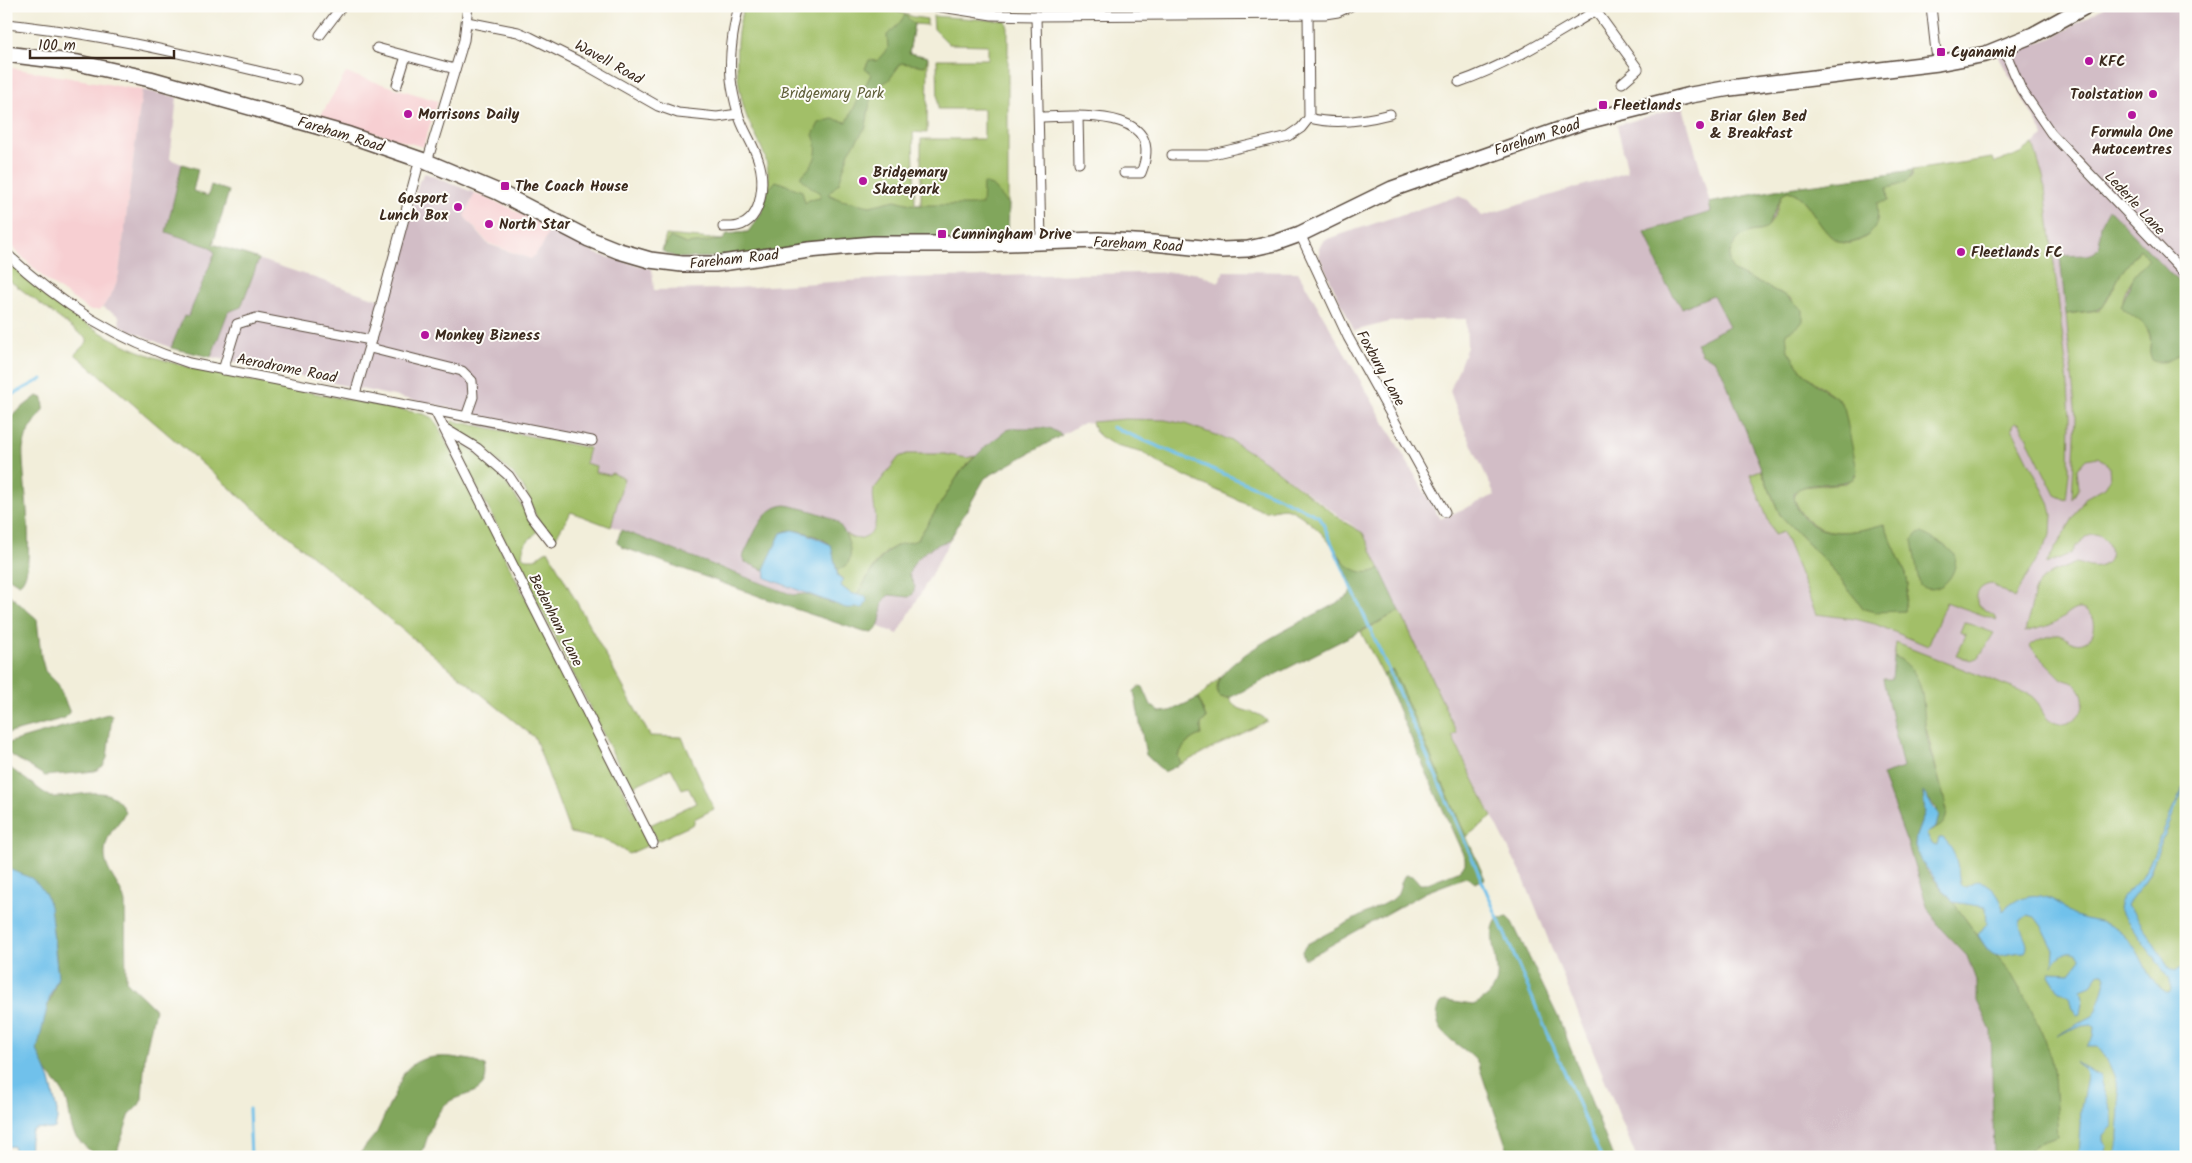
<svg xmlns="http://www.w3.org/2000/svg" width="2192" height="1163" viewBox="0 0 2192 1163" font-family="Kalam,sans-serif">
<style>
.built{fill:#f7cfd2}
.industrial{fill:#d2bdc6}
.green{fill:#a2bf67;stroke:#6e7442}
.forest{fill:#81a65c;stroke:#5e683d}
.water{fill:#6fc1eb;stroke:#557684}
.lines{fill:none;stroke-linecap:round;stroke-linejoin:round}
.stream{stroke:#6fc1eb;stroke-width:3}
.street-casing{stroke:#56473a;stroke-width:11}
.primary-casing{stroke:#56473a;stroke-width:18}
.street{stroke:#fff;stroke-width:9}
.primary{stroke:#fff;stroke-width:15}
.poi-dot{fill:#b5179e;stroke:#fdfcf7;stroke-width:2}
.labels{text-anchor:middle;stroke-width:4;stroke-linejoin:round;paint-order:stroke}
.poi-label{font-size:15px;font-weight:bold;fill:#3b2a1e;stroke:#fdfcf7;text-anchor:start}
.street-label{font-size:15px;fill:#3b2a1e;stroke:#fdfcf7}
.park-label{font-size:15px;fill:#5f5e38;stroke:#fdfcf7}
</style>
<rect width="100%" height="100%" fill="#fdfcf7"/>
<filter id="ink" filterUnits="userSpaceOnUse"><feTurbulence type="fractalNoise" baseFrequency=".02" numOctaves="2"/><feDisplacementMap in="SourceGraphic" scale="10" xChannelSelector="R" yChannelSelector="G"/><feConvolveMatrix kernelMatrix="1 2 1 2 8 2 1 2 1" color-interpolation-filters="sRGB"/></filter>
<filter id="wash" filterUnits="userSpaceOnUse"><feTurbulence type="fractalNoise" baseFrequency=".0096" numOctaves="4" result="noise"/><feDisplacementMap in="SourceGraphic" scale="20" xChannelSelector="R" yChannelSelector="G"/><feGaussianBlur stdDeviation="1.12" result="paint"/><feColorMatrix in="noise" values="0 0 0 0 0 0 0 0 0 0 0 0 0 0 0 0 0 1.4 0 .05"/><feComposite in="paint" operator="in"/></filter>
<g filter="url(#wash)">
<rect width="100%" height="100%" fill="#f2eeda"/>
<g class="built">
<path d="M6 67 142 90 119 274 114 290 103 307 98 310H89L46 280 6 241Z"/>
<path d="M346 73 438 101 423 147 320 117Z"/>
<path d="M475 193 508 207 550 229 541 248 531 259 488 243 464 216Z"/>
</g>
<path class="industrial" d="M2106 6H2186V585L2071 740 1894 656 1892 679 1884 680 1903 769 1882 775 1941 929 1967 956 1977 983V1001L1991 1031 1994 1157H1636L1523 877 1452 736 1457 733 1363 533 1264 461 1232 441 1185 424 1165 420 1125 419 1083 423 985 478 898 634 571 511 590 446 476 425 478 414 211 357 205 349 171 348 120 326 119 316 103 307 114 290 119 274 142 90 177 97 170 159 182 164 167 228 386 302 419 181 425 173 475 193 464 216 488 244 531 259 541 248 550 229 597 254 652 269 654 290 720 289 897 278 1193 272 1219 282 1224 271 1298 272 1440 519 1495 495 1463 426 1450 391 1467 347 1466 319 1393 321 1354 331 1319 256V247L1324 240 1458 196 1468 200 1482 216 1628 172 1617 125 1683 107 1710 203 1781 189 1993 158 1995 163 2021 153 2044 135 1998 56 2054 37Z"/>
<g class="green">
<path d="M744 6H879L914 17 927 19V25L914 24 909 53 928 57 927 133 913 132 915 205H921V139H984V109H938L937 59H988V45L949 44 934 29 933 16 1006 21 1008 28V235L662 251 666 235 723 240 727 234 748 232C768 213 773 178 764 154 758 138 748 124 744 108 735 74 733 40 744 6Z"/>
<path d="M2033 144 2044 180 2067 373 2070 417 2069 472 2066 500 2055 495 2020 424 2015 422 2012 428 2049 502 2052 514 2051 535 2014 598 1992 584C1980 585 1974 594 1978 605L1995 616 1997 620 1946 602 1928 646 1875 624 1855 619 1816 614 1783 532 1774 535 1750 474 1761 470 1780 515 1828 564 1864 609 1904 611 1908 584 1906 574 1884 525C1848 534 1810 541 1794 498L1797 489 1802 487 1846 483 1856 475 1844 407C1837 394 1822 389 1811 379 1800 370 1792 357 1784 345L1783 340 1792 299 1734 271 1729 266C1727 254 1734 238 1746 233 1754 230 1761 233 1768 226 1775 219 1779 204 1783 194L1787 191C1814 193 1822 256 1858 241 1864 238 1870 235 1873 229 1878 219 1878 214 1876 203L1886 188 1895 186 1912 177 1913 170 1993 158 1995 163 2021 153Z"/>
<path d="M2140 249 2150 259C2138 271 2120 290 2123 309 2138 316 2154 329 2150 348L2181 352 2186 347V1157H2027L2030 1149 2036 1144 2043 1036 2020 989 1949 899 1915 846 1937 809 1947 811 1926 728 1900 659 1894 656 1896 643 2030 695C2041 702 2040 715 2051 721 2058 725 2067 725 2073 720 2086 712 2087 694 2075 684 2071 681 2065 681 2061 678 2051 668 2041 658 2031 648L2030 645C2035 640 2053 634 2060 635 2065 636 2069 641 2074 643 2089 647 2098 630 2093 618 2077 597 2067 618 2052 624 2044 628 2034 629 2025 632L2035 591 2039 582 2052 573 2076 563C2083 564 2090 569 2098 567 2128 560 2097 513 2079 545H2077L2072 553 2046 564 2085 498 2105 487 2110 479 2109 466 2098 457 2086 459 2077 469 2079 488 2072 499 2076 418 2066 314 2100 310 2107 301 2121 273Z"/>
<path d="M6 259C46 297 87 330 139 351 180 368 224 375 267 384 319 394 371 404 424 414L432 418 438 426 651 844 629 854 608 841 570 833 535 738 251 506 75 354 87 342V339L6 278Z"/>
<path d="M1125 419 1165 420 1185 424 1232 441 1264 461 1346 523 1363 533 1380 569C1352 582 1345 561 1331 544 1320 531 1305 516 1289 509 1280 506 1272 512 1263 511L1167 468 1144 453 1116 446 1100 436 1095 431 1092 422Z"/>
<path d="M454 421 589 448 585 463 596 466 595 472 609 475 612 473 624 478 611 527 571 512 554 540 537 518 525 490 513 474 470 438 451 428V422Z"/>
<path d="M460 443C496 462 518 498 537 532L524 545 522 555 526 559H535L548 550 650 736 682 737 714 809 694 819V824L657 841 650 825 696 803 688 787 682 789 671 768 630 788 537 601 458 451 457 446Z"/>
<path d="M907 454H944L967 458 975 456 961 471 918 539C910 545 898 544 889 550 875 560 866 581 857 595L850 593 841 586 842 578 838 577 837 570 842 568 849 548 844 532C849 537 855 540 862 538 886 530 870 505 874 489L899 457Z"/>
<path d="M1400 611 1457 733 1452 736 1492 817 1466 837 1393 670 1383 675 1361 632Z"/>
<path d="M1964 622 1994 633 1979 657 1971 660 1956 656 1966 635 1960 632Z"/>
<path d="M1220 677 1218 684 1224 699 1229 698C1236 715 1257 708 1267 721L1181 764 1178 756C1183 746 1191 737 1201 735V724L1206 718 1198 698Z"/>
</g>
<g class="forest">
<path d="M905 15 914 24 909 53 928 57 925 66 901 63 889 80 875 88 870 102 866 127 849 152 839 183 828 194 841 200 870 206 895 200 915 205H982L983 183 992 186 1009 204 1008 235 994 238 725 257 677 258 662 251 670 237 686 244 723 240 727 234 748 232 762 212 767 191 776 181 802 191 805 203 809 200 820 198V193L812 188 800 177C814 165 821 153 813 135L819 123 832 119 847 122 871 74 865 69 869 60 877 61 888 48 887 35 898 25Z"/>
<path d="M182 164 198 169 193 191 208 196 211 185 229 191 213 244 259 259 241 307 228 312 211 357 171 348 184 316 188 317 215 253 210 247 166 232Z"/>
<path d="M1913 170C1910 184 1899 185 1887 188L1888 201 1877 203C1878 215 1879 227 1868 235 1822 267 1817 193 1787 191L1783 194 1767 228C1761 232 1754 230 1748 233 1734 237 1722 260 1734 271L1786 296 1803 310V321L1799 326 1786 333 1788 351 1802 371 1818 386 1836 397 1844 407 1857 470 1853 479C1837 487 1804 480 1794 493 1794 501 1796 506 1800 512 1818 541 1857 532 1884 524L1906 574 1908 584 1904 611 1875 612 1864 609 1828 564 1780 515 1722 372 1714 360 1702 354 1696 343 1729 326 1713 295 1682 308 1665 282 1645 232 1711 212 1709 203 1781 189Z"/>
<path d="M2109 209 2186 290V347C2177 357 2167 365 2153 361 2145 352 2155 340 2148 330 2142 319 2128 315 2121 306L2134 276 2149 259 2140 249 2121 273 2103 307 2096 310 2066 314 2060 256 2087 255 2095 252 2099 247 2101 224Z"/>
<path d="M37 396 43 398 44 408 27 434 23 448C21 471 39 575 19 584L6 576V420Z"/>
<path d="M1015 428H1049L1062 435 985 478 949 541C933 544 914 557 909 574L915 587 913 594 909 597 889 595C876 604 886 623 873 633L864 632 792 608 622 547 617 542 621 530 793 595 806 594 834 604 860 595H857C868 578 878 556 896 546 903 542 911 544 918 539L961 471 985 447 1007 430Z"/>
<path d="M786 505C800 508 821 512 834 520 844 526 854 549 849 561 847 566 842 568 837 570L829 543C817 536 793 525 781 533L764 570 745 562 743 557 745 552C754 535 763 506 786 505Z"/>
<path d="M1922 533 1944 545 1955 555C1959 574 1940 597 1920 586L1919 582 1912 540 1917 534Z"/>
<path d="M1339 556C1350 570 1363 577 1380 569L1400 611 1229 698 1220 697C1195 664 1331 611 1349 595L1352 586Z"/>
<path d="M6 592 37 619 41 656 45 671 58 684 70 713 65 718 6 734Z"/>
<path d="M1894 656C1931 674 1920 709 1928 741 1934 764 1942 787 1947 811 1946 825 1940 827 1928 832L1936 827 1937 809 1923 793 1925 812 1916 836 1915 846 1927 871 1953 902 1988 950 1997 956 2009 970 2030 1007 2043 1036 2051 1059 2054 1077 2058 1137C2045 1141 2030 1143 2027 1157H1994L1991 1031 1977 1001V983L1967 956 1941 929 1928 909 1907 842 1882 775 1903 768 1883 679H1892Z"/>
<path d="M1393 670 1485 879 1475 883 1468 877 1463 878 1426 892 1308 958H1304L1302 951 1307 944 1393 899C1401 893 1399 883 1405 875L1413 876 1420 884H1425L1458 871 1465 864V859L1383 675Z"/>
<path d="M1140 686 1143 687 1151 705 1160 712 1170 711 1198 698 1206 718 1201 724V735C1191 737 1183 746 1178 756L1181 764 1164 772 1146 755 1134 691Z"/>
<path d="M108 714 112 716 107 758 103 766 95 771 45 776 6 752V744L14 741Z"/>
<path d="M6 765 50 797C75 799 113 779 125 812 121 822 112 828 108 838 97 870 119 877 125 903L126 981 155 1009 145 1055 142 1099 139 1105 130 1114 115 1157H96C90 1150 80 1143 75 1135 68 1123 71 1107 64 1094 56 1079 37 1067 37 1049 38 1025 51 1001 57 979 59 971 50 903 46 896 38 881 20 875 6 868Z"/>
<path d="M1507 917 1512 922 1559 1019 1613 1157H1510L1478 1063C1463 1042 1425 1035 1441 1002L1446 1001 1473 1005C1522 984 1478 944 1498 918Z"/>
<path d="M451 1057 471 1060 485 1066C492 1100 456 1090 443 1107 431 1120 427 1140 421 1157H357L377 1132 404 1073C416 1057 433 1056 451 1057Z"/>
</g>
<g class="water">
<path d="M792 530 808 534 831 545 838 577 843 580 841 586 850 593 866 597 867 602 863 608H846L766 578 765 567 781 533Z"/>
<path d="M2186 783 2150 871 2144 883 2127 905 2135 914 2169 968 2175 971 2186 964V1157H2110L2117 1151 2118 1146C2117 1132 2120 1119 2120 1106 2121 1088 2109 1060 2098 1046H2086L2093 1037 2094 1027 2091 1024 2082 1025 2056 1036 2094 1015 2097 1010 2106 977 2104 973H2100L2091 985 2081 989 2083 998 2080 1014 2077 1015 2071 1007V998L2069 995 2059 991 2049 975 2050 972 2070 973 2081 959C2073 945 2059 954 2053 965L2054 950 2043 928 2035 917 2028 915 2020 920C2018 931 2032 942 2025 952 1995 953 1997 966 1978 935L1987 923 1986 907 1953 902 1921 861 1915 846 1916 836 1925 812 1923 792 1939 815 1936 827 1926 834 1933 845 1937 846 1939 838H1943C1958 851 1957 867 1960 884L1962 887H1966L1977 881C1993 883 2002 897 2003 911 2021 893 2040 890 2061 905 2065 908 2069 913 2073 915 2100 925 2109 918 2131 943 2145 958 2147 982 2166 993H2169L2171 990 2168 977 2118 908C2120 893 2135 888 2143 875 2160 846 2168 812 2186 783Z"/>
<path d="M6 868 31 878 39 885 46 895 50 906 58 977 50 996 37 1050 50 1080 57 1111V1120L55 1128C47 1132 40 1125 32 1131L30 1139 29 1157 15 1154 13 1146 6 1147Z"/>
<path d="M2075 1062 2100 1076C2102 1096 2115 1105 2112 1126L2103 1135V1141L2107 1147 2104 1157H2078L2081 1108 2087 1076 2086 1071Z"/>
</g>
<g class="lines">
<g class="stream">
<path d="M6 398 42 379"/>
<path d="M1112 427 1274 495 1320 517 1453 814 1601 1157"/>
<path d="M249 1109 251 1157"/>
</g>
</g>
</g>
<g filter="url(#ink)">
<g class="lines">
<defs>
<g id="street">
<path d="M935 6 992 15 1036 16 1325 14 1338 12 1351 6"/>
<path d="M1931 6 1936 52"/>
<path d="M1593 7 1638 69 1622 83"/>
<path d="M1036 16 1041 242"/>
<path d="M467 22 518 32 530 37 584 64 658 106 678 113 717 117 738 114"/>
<path d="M6 24C105 34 200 58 296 80"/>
<path d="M320 35 342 6"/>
<path d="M2003 47 2021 89 2051 133 2186 275"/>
<path d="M377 48 455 69"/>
<path d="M1459 82C1508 65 1551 37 1595 11"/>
<path d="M397 85 406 56"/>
<path d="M1078 116 1079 163"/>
<path d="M1039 117C1078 116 1168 107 1141 173H1124"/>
<path d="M1309 118C1335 125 1363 121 1390 114"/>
<path d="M1172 155H1208L1289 136 1301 128 1309 118 1308 14"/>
<path d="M427 162 464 40 468 6"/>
<path d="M723 227C727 227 734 227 738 226 764 219 765 179 758 159 753 143 742 129 738 113 735 102 732 90 731 79 729 55 733 29 739 6"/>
<path d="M1300 234 1348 337 1445 512"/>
<path d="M6 253C61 305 117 340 189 363L592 441"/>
<path d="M381 304 420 159"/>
<path d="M370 348 462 371 472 381 473 397 466 417"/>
<path d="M223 370 237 324 256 318 371 340"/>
<path d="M355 394 380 309"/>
<path d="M435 411 653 843"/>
<path d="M444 428 477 448 509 476 525 500 531 516 552 543"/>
</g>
<path id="primary" d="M6 54 78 63 150 79 349 135 427 162 498 192 589 239 619 251 650 260 682 264H715L809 250 873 244H977L1098 240 1153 243 1222 250 1248 249 1275 243 1300 234 1392 189 1579 123 1691 95 1730 88 1938 63 1986 54 2033 35 2086 6"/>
</defs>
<use href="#street" class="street-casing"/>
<use href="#primary" class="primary-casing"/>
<use href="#street" class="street"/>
<use href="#primary" class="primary"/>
</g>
</g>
<g class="poi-dot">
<rect x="1936" y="47" width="10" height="10" rx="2.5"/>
<circle cx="2089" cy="61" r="5"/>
<circle cx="2153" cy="94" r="5"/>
<rect x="1598" y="100" width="10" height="10" rx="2.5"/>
<circle cx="408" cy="114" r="5"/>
<circle cx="2132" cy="115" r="5"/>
<circle cx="1700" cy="125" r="5"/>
<circle cx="863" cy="181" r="5"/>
<rect x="500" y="181" width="10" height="10" rx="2.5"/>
<circle cx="458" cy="207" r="5"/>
<circle cx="489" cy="224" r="5"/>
<rect x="937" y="229" width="10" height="10" rx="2.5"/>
<circle cx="1961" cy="252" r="5"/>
<circle cx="425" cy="335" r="5"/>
</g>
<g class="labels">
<g class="poi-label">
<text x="1951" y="57">Cyanamid</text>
<text x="2099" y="66">KFC</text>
<text x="2143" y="99" text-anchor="end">Toolstation</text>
<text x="1613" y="110">Fleetlands</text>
<text x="418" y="119">Morrisons Daily</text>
<text x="1710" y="121">Briar Glen Bed<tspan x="1710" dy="17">&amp; Breakfast</tspan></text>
<text x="2132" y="137" text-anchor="middle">Formula One<tspan x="2132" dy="17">Autocentres</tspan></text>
<text x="873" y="177">Bridgemary<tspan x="873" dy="17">Skatepark</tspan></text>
<text x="515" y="191">The Coach House</text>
<text x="448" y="203" text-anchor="end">Gosport<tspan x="448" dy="17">Lunch Box</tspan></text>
<text x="499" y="229">North Star</text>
<text x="952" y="239">Cunningham Drive</text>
<text x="1971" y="257">Fleetlands FC</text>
<text x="435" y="340">Monkey Bizness</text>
</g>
<g class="street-label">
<text transform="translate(609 62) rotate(29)" y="5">Wavell Road</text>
<text transform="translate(341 134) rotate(17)" y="5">Fareham Road</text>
<text transform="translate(1537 137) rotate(-18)" y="5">Fareham Road</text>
<text transform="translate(2135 203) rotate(47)" y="5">Lederle Lane</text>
<text transform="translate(1138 244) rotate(3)" y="5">Fareham Road</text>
<text transform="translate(734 259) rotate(-6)" y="5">Fareham Road</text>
<text transform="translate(287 368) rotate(11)" y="5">Aerodrome Road</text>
<text transform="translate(1381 368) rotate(61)" y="5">Foxbury Lane</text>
<text transform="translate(556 620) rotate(63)" y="5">Bedenham Lane</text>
</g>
<g class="park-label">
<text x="832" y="98">Bridgemary Park</text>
</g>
</g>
<rect width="2192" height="1163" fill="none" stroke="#fdfcf7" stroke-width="25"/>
<path d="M30 50v8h144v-8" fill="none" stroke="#3b2a1e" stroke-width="2.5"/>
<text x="38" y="50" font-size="15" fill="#3b2a1e" stroke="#fdfcf7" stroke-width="4" paint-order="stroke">100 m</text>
</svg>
